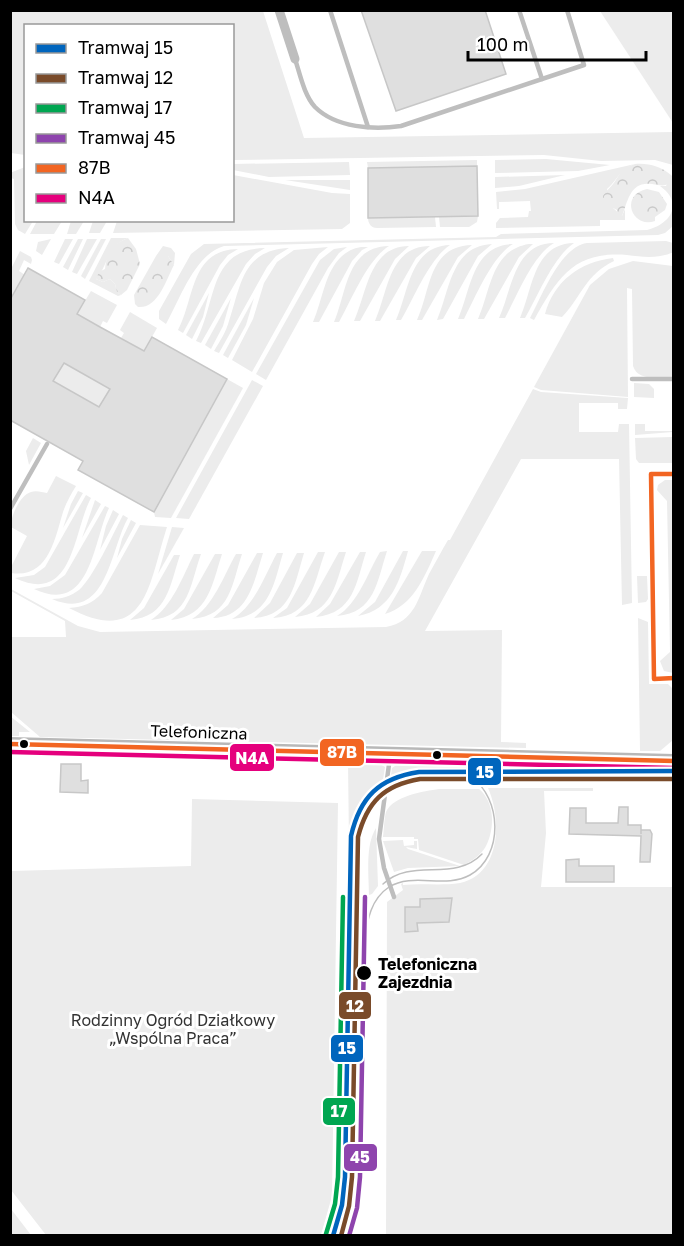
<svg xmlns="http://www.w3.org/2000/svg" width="684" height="1246" viewBox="0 0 684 1246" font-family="'Golos Text',sans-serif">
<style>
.green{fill:#ececec}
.forest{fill:url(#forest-crowns)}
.building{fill:#dfdfdf;stroke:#c7c7c7;stroke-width:1.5;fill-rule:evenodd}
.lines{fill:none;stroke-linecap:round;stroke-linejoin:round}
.lane{stroke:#bebebe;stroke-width:4.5}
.street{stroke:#bebebe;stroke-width:9}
.secondary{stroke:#b8b8b8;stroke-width:14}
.tram{stroke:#bebebe;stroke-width:1.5}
.bus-1-casing{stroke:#fff;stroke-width:9}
.bus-2-casing{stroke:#fff;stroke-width:9}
.bus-1{stroke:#f26522;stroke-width:4.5}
.bus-2{stroke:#e5007d;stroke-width:4.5}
.tram-1-casing{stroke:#fff;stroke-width:9}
.tram-2-casing{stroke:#fff;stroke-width:9}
.tram-3-casing{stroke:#fff;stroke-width:9}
.tram-4-casing{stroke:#fff;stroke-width:9}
.tram-1{stroke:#0065bd;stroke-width:4.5}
.tram-2{stroke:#7a4b2a;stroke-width:4.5}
.tram-3{stroke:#00a651;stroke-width:4.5}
.tram-4{stroke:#8e44ad;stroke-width:4.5}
.bus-dot{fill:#000;stroke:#fff;stroke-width:2}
.labels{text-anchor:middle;stroke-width:6;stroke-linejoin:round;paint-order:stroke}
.street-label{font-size:16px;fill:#000;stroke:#fff}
.stop-label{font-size:16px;font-weight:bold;fill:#000;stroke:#fff;text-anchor:start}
.park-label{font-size:16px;fill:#333;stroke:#fff}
.line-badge{stroke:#fff;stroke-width:2}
.badge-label{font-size:16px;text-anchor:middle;font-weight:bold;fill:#fff}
</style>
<defs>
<pattern id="forest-crowns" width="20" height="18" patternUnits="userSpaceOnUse" patternTransform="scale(1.5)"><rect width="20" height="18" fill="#ececec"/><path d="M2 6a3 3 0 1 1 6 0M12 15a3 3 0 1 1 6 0" fill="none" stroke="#c9c9c9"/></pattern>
</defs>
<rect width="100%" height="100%" fill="#fff"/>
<g class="green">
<path d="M10 11H263L304 138 673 132V165L655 160 601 161 544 155 233 160 232 26H26L25 155 11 153Z"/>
<path d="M600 11H673V123Z"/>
<path d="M546 159 610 165 578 171 495 173V160Z"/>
<path d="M477 160V166L368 168 367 162Z"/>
<path d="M349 162 350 175 269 177 233 170V164Z"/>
<path d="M635 164C619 169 618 180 607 189L613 208 622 216 625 209V220H600V226L496 228V223L500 218 528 217 529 211H531L530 201 499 202V209H497L496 192 525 189Z"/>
<path d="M25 167 26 220 33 221 25 234 18 230 15 224 14 179 11 178 10 173Z"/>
<path d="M233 175 332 193 350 194V223L342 229 113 233 117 221 232 220Z"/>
<path d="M565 175 519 186 495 188V177Z"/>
<path d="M671 175 673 177V226L665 233 658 235 224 246C195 254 180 299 166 324L159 319V311L191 254 204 244 496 237 501 234 647 230C671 224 684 203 660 186H666Z"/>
<path d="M285 180H350V190Z"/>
<path d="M478 216 477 222 469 227H440L439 217Z"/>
<path d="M435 217 436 227 377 228C371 228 368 223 368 218Z"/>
<path d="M37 221V220L62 221 54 234H30Z"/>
<path d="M71 221H84L76 234H67Z"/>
<path d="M93 221H107L100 233H89Z"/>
<path d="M111 238H128C105 247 110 263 96 279L103 282 110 279 115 284 117 292 121 295 118 296 89 281Z"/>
<path d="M51 239 42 255 36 251 38 242Z"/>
<path d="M65 239H73L59 264 54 262Z"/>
<path d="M78 239H83L68 270 63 267Z"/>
<path d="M87 239H97L77 274 72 272Z"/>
<path d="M101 239H106L85 279 81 276Z"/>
<path d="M666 241 673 243 674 252C658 259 643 257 627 255 573 251 558 278 534 320L530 318C542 296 560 247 587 243Z"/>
<path d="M554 243C532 256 517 296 505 318H499C512 290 514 243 554 243Z"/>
<path d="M574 243C553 257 538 296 525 318H520C533 289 533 244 574 243Z"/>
<path d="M492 244 478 256 443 319 437 320C450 290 451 246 492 244Z"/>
<path d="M513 244C492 256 475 298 464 319H458C471 290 472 245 513 244Z"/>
<path d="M529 244H533L519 257 484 319H478C491 290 491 250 529 244Z"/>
<path d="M450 245C429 259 414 298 401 320H396C409 291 410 246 450 245Z"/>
<path d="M472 245 458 257 422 320H417C431 290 428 246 472 245Z"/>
<path d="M163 246 171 248 175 253 174 265 168 256H156Z"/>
<path d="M389 246C367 260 352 299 339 322H334C347 292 346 247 389 246Z"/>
<path d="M409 246 395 259 360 321H354C367 293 369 246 409 246Z"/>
<path d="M430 246 416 258 380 321H375C388 292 389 246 430 246Z"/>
<path d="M328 247 319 254 312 264 252 372 232 360 253 319 264 283 277 262 294 250Z"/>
<path d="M347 247 339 253 328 268 266 380 256 374 320 260 334 249Z"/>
<path d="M361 247H368L362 250 352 261 319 322H313C325 295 326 253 361 247Z"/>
<path d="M265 248 255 254 246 264 201 343 196 341C217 302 208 249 265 248Z"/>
<path d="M289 248 276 256 267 267 219 353 214 351C220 341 226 332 229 321 241 286 242 250 289 248Z"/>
<path d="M238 249 228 255 220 265 183 333 178 330C195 298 190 250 238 249Z"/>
<path d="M20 251 31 257 32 260 31 264 24 260 19 271 25 275 11 300V269Z"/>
<path d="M613 258 614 261C584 276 583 295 562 317L545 314C554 281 580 262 613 258Z"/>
<path d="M633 261 673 266V377C660 377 638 382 633 366L632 289 627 288 628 397 541 390 534 387 590 285 609 269Z"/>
<path d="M91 291 117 305 107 323 103 321 100 327 77 314Z"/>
<path d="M209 293 203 317 192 339 186 335Z"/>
<path d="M231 298 223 326 211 349 205 345Z"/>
<path d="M254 298 246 325 228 358 223 355Z"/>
<path d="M130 312 157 328 144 351 121 338 124 333 120 330Z"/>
<path d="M64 363 110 389 99 407 53 381Z"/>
<path d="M227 379 243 388 171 518 155 517 154 512Z"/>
<path d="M252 380 263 386 189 519 176 518Z"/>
<path d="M634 383 649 384 654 389V398L634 397Z"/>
<path d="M533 389 541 392 628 398 627 409H618V403H579V432H618L619 424H629L632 603 622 605 619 459H521L425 631 502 630 501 742 526 743V748L40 737 11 712V637H66L65 621 11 591V589L78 626 100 632 386 627C415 622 418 598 429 574 435 563 441 552 448 540H450Z"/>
<path d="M635 424H645V431H673V432L635 435Z"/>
<path d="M673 437V463H639L636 459 635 438Z"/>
<path d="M33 438 41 443 29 465 26 451Z"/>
<path d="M56 476 76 486C71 494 66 503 63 512 55 539 48 579 11 573V567L27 536 11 527C10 517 20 495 31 492 36 490 42 492 47 493Z"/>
<path d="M665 480H674L672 500 673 673 664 671 660 661 670 652 667 501 657 490 658 485Z"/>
<path d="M78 491 83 493 63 528 71 504Z"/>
<path d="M86 495 91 498C73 531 74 606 15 578L34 575 45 567Z"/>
<path d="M95 500 101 504 82 538Z"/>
<path d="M105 506 109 508C93 541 91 616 34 589L50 586 65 575Z"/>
<path d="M113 510 119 514 100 550 106 526Z"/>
<path d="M123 515 128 518C110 550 107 623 52 599 62 599 71 596 79 590 93 578 113 534 123 515Z"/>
<path d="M131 520 136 523 117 558 122 539Z"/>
<path d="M140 525 167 527C149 582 147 649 69 608 83 607 93 603 102 593Z"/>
<path d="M172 527 184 528 158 574Z"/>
<path d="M387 551C377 581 375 613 337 616 358 604 368 572 380 552Z"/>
<path d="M403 551H408C400 580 392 610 358 616L375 602Z"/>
<path d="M422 551H436C425 576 413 606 385 614Z"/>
<path d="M318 552H325C314 582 312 616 273 618L287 608Z"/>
<path d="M339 552H346C336 582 333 614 295 617L310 604Z"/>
<path d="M360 552H366C356 583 354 613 316 617L330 604Z"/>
<path d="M257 553H263C254 581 249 617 213 618L228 605Z"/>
<path d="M277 553H283C274 583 270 616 232 619 254 607 265 575 277 553Z"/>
<path d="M297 553H304C295 582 292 616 254 618L270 603Z"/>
<path d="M194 554H201C190 584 190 617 151 620 172 607 183 576 194 554Z"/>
<path d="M215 554H222C212 584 209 616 171 620L184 609Z"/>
<path d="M236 554H242C232 583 231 616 192 619 213 607 224 575 236 554Z"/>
<path d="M174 555H180C170 584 168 617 130 620L144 608Z"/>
<path d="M637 576H647L648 599 646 602 638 603Z"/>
<path d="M638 618 648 622 649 684H668L673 689V740L660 751H640Z"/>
<path d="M10 716 30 732H19V736H11Z"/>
<path d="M456 761 592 766 593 768 426 769 408 770 391 775 392 768 398 764 455 765Z"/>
<path d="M348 762 378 763 385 767 383 780C360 795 350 818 349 844Z"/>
<path d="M488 788H593V791H544L546 833 541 887H673V1235L386 1236 387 902 403 890 401 884 403 883V885C422 883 441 886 460 883 501 874 502 819 488 788Z"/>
<path d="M439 789H479C495 802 495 829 486 846 481 855 473 860 464 865L419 850 418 839H414V837H383C384 830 384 819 386 812 393 796 424 791 439 789Z"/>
<path d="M192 799 338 803 332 1196 321 1235H46L11 1190V871L191 866Z"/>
<path d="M376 828 378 886 372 894 369 895C369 874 365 846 376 828Z"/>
<path d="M403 840 404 846 414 845V841H417V849L406 847 408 849 460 866 408 868 394 872 383 841Z"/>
<path d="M10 1209H11L31 1235H11Z"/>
</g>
<g class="forest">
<path d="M635 164C649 163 660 166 671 175V183C663 187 660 185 652 184 630 181 628 201 622 216L618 215 617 210 613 208H608L604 204 603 196C606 191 609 189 613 184 621 174 619 169 635 164Z"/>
<path d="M647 189 659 192 667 204 665 210 655 217V221C632 229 619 195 647 189Z"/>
<path d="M128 238 136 249 140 264 127 290 121 295 117 292 115 284 110 279 103 282 96 279 99 272 105 269C107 252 112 244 128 238Z"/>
<path d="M156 256H168L174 265C166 280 158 309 138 307L135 304 134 295Z"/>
</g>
<g class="building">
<path d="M361 10H485L506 74 396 111Z"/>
<path d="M477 166 478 216 368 218V168Z"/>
<path d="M28 268 85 300 77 314 100 327 144 351 152 337 227 379 154 512 78 470 83 461 10 420V300ZM64 363 110 389 99 407 53 381Z"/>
<path d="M61 764H81V781L88 780V793L60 792Z"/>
<path d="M619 807H628V825H641V834V830H650L652 834 650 862H640L641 836 569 834 570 808H586V823H618Z"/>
<path d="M579 859V866H614V882H566V860Z"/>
<path d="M452 898 449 922 417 923 418 931 405 932V907H420V899Z"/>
</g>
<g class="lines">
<g class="lane">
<path d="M330 10 368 127"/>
<path d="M519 10 542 79"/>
<path d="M295 59C300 74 304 95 315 107 336 128 374 130 401 126L584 65 567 10"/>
<path d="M632 379H674"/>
<path d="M674 474H651L654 679 674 678"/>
<path d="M10 509 47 444"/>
<path d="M390 757 379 839 384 868 394 897"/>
</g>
<path class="street" d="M279 10 295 59"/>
<path class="secondary" d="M10 744 674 761"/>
<g class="tram">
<path d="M383 884C412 857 454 883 482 854"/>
<path d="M365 940C367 920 371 899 389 887 413 872 445 889 470 875 504 856 502 798 471 777"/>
<path d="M351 1175 357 850C360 813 384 785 421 779L674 778"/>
</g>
<defs>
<g id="bus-1">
<path d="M674 474H651L654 679 674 678"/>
<path d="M10 744 674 761"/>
</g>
<path id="bus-2" d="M10 752 674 768"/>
</defs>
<use href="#bus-1" class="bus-1-casing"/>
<use href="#bus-2" class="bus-2-casing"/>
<use href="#bus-1" class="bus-1"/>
<use href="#bus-2" class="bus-2"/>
<defs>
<path id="tram-1" d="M333 1236 342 1205 345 1177 351 836C360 797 379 778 419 772L674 771"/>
<path id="tram-2" d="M341 1236 349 1206 352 1177 358 837C367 802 384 785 420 779H674"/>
<path id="tram-3" d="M326 1234 335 1204 338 1177 343 897"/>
<path id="tram-4" d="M349 1236 357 1208 360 1177 365 897"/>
</defs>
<use href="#tram-1" class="tram-1-casing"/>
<use href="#tram-2" class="tram-2-casing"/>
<use href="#tram-3" class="tram-3-casing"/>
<use href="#tram-4" class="tram-4-casing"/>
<use href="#tram-1" class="tram-1"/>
<use href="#tram-2" class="tram-2"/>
<use href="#tram-3" class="tram-3"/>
<use href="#tram-4" class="tram-4"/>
</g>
<g class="bus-dot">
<circle cx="24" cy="744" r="5"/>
<circle cx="437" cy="755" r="5"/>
<circle cx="364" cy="973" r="8"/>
</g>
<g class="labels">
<g class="street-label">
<text transform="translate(199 732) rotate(2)" y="6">Telefoniczna</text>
</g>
<g class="stop-label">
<text x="378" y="970">Telefoniczna<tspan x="378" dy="18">Zajezdnia</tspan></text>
</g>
<g class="park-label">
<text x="173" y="1026">Rodzinny Ogród Działkowy<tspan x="173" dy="18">„Wspólna Praca”</tspan></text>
</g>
</g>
<g class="line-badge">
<rect x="319" y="738" width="46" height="29" rx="6" fill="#f26522"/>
<rect x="229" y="743" width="46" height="29" rx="6" fill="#e5007d"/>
<rect x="467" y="757" width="35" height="29" rx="6" fill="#0065bd"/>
<rect x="338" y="991" width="34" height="29" rx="6" fill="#7a4b2a"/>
<rect x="330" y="1034" width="34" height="29" rx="6" fill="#0065bd"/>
<rect x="322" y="1097" width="34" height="29" rx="6" fill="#00a651"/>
<rect x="343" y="1143" width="35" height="29" rx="6" fill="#8e44ad"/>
</g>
<g class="badge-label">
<text x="342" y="758">87B</text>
<text x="252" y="764">N4A</text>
<text x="485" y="778">15</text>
<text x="355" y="1012">12</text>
<text x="347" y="1054">15</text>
<text x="339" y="1117">17</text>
<text x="360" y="1163">45</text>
</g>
<rect width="684" height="1246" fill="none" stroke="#000000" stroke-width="24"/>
<rect x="24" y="24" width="210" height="198" fill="#ffffff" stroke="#999999" stroke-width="1.5"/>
<rect x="36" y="44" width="30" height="9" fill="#0065bd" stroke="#999999" stroke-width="1.5"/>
<text x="78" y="54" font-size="18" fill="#000000">Tramwaj 15</text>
<rect x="36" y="74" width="30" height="9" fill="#7a4b2a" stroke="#999999" stroke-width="1.5"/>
<text x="78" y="84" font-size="18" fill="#000000">Tramwaj 12</text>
<rect x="36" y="104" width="30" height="9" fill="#00a651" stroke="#999999" stroke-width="1.5"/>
<text x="78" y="114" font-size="18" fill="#000000">Tramwaj 17</text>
<rect x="36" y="134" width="30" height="9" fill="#8e44ad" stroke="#999999" stroke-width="1.5"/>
<text x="78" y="144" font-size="18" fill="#000000">Tramwaj 45</text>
<rect x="36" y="164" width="30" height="9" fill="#f26522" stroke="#999999" stroke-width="1.5"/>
<text x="78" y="174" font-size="18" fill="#000000">87B</text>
<rect x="36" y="194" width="30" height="9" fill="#e5007d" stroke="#999999" stroke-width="1.5"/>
<text x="78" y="204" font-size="18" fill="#000000">N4A</text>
<path d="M468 51v9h178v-9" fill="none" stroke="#000000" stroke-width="3"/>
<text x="477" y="51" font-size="18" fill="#000000" stroke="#ffffff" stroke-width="4.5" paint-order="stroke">100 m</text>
</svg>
